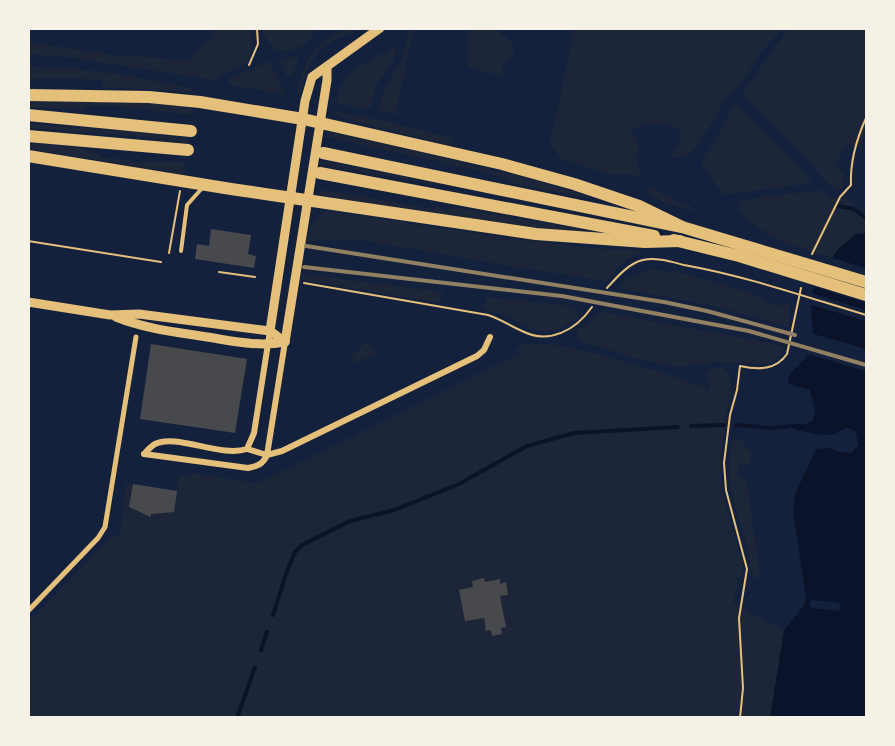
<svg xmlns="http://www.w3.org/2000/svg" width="895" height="746" viewBox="0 0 895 746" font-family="'DejaVu Sans',sans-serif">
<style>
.green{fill:#1d2539}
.water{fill:#0b132b}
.pier{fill:#14213d}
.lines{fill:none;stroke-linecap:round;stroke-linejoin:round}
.stream{stroke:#0b132b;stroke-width:4}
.building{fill:#48494c}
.path{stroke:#e5c07b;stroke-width:2}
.service{stroke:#e5c07b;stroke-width:4}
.pedestrian{stroke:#e5c07b;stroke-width:5}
.minor{stroke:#e5c07b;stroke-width:6}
.tertiary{stroke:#e5c07b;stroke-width:9}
.primary{stroke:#e5c07b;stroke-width:12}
.rail{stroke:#918062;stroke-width:4}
</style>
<rect width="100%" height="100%" fill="#14213d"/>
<g class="green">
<path d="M349 28 360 29C324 42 309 54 301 93L298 94 297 92C305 56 314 42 349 28Z"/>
<path d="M214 29H251L252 54 247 63 214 80 73 58 29 54V42L113 55 189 60 212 37Z"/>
<path d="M261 29H316C311 46 292 53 274 50Z"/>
<path d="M410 29H414L396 111 398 115 379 111 382 94 401 61Z"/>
<path d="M471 29H494L512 41 514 51 510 60 503 63V76L467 67 468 36Z"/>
<path d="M574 29V28L782 29 761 52 741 85 726 98 698 146 689 154 679 158 671 156 679 145 681 129C660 121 651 123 631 129L640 152 636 158 640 175 610 174 561 159 550 144Z"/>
<path d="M788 29H866V129L864 130 861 148 845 145 835 168 844 172 842 189 835 190 742 93Z"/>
<path d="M396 47 394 59 376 86 371 107 365 109 338 103C333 75 372 60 392 48Z"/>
<path d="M300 55 293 74 287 78 279 60Z"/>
<path d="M269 61 285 94 229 85 228 81 230 78Z"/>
<path d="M29 66C84 67 138 77 192 88L194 92 102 87V80L69 78 29 79Z"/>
<path d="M28 101 143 102 191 107 193 112 189 115 110 105C100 109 90 103 82 107L87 110 29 107Z"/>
<path d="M736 102 813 183 724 195 701 165Z"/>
<path d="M335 111 388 122 452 138 451 146 346 119 338 116Z"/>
<path d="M28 123 146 133 189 139 188 143 147 137 29 128Z"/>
<path d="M330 132 394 146 512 175 513 174 590 196 587 198 511 183 510 179 492 175 491 173 326 137 327 133Z"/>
<path d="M28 142 74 147 100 154V157L130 160 131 162H183L185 164 184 174 29 149Z"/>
<path d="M321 161 439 184 440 186 320 164Z"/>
<path d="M649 188 658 190 663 195 691 206 694 211C677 207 660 202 645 192Z"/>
<path d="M319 190 356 195 432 209 437 206 446 211 453 207 580 229 582 232C494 225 407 210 320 195Z"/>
<path d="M820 190 836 199 845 198 866 214V233C851 235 841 245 832 258 800 248 756 236 737 206L741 200Z"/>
<path d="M328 211 514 239 603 249 650 251C630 254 618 265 607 281L509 266 356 239 307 241C308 226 314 216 328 211Z"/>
<path d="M650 269C687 271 728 286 764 298 771 306 779 308 789 302V327L714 306 619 288 624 280Z"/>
<path d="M303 274 443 292 439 303 302 280Z"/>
<path d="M487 297 574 306 579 317C550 338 538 334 510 318 501 313 491 311 482 309Z"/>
<path d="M602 312 770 343 784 347 778 359 768 364 714 362 677 367 643 360 584 343 578 338 577 334 579 329Z"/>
<path d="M368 340 377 353 354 364 351 357Z"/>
<path d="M522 344 558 345 586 351 670 375 686 380 689 384 701 385 709 392 710 388 707 371 722 367C740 381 727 405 725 423 723 441 720 461 721 479 724 510 737 538 743 568V574L737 577 738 583 733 603 784 631 770 717 29 718 28 623 113 535H120L126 483 176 491 179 476 190 477 191 473 258 483 522 352 514 351Z"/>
<path d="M733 439 741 440 752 454 748 466 740 464 738 474 746 478 760 574 759 578 757 579C749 573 751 562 749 553 738 515 722 480 733 439Z"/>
</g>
<path class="water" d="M866 233V717L770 718 784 631 804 605 806 597 793 512 795 494 816 449 830 448 839 452 851 453 858 445 856 432 847 427 833 435 815 434 793 429 794 424H806L813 420 815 412 810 390 788 384 790 373 806 358 813 333 810 295 838 249 856 234Z"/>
<g class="pier">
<path d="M829 257 866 268V303L812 286Z"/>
<path d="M808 292 866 310V321L808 304Z"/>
<path d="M810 333 866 349V371L804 353Z"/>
<path d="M811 600 840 603 839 611 811 608V605L808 604 811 603Z"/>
</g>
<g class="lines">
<g class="stream">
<path d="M838 206 854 209 866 218"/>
<path d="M736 425 772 428 793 426"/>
<path d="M691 426 724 425"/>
<path d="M273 615 287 571 295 552 302 545 350 521 394 510 459 484 527 446 574 433 678 427"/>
<path d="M261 650 267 632"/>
<path d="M237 718 255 667"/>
</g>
</g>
<g class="building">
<path d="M211 229 251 235 248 254 256 256 254 268 195 259 197 244 209 246Z"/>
<path d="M151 344 247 359 235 433 140 419Z"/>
<path d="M133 484 177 491 174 512 151 514V517L129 507Z"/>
<path d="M484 578 485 582 500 579V584L506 582 508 595 500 596 506 627 501 628 502 634 492 636 491 630 486 631 484 618 465 621 459 590 473 587 472 581Z"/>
</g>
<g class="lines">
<g class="path">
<path d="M249 65 258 44 257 29"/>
<path d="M28 241 161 262"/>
<path d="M169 253 180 191"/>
<path d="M812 254 840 197 851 185C850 163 857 138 866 118"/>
<path d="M219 272 255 277"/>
<path d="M304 283 488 315C501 319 510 326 522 331 549 345 576 330 592 307"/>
<path d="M607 288C617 277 629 263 643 260 656 257 672 262 684 265 746 276 806 297 866 315"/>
<path d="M740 718 743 688 739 618 747 569 726 490 724 463 730 415 737 390 740 366C759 370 776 370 787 354L801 288"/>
</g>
<path class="service" d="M181 251 187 205 204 186"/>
<path class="pedestrian" d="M28 611 98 538 105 527 136 337"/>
<g class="minor">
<path d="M247 449 267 455 282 451 477 356 484 350 490 337"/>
<path d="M144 454 248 468C258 466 263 464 267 455L285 342"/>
<path d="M144 454C147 451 151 446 155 444 176 433 221 458 247 449L254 433 270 331"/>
</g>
<g class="tertiary">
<path d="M28 302 110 315 139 314 270 331 285 342"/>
<path d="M116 317C146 329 176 332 207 337 233 341 259 347 285 342"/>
<path d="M270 331 305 101 312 77 380 28"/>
<path d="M285 342 327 80V67"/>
</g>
<g class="primary">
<path d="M28 95 149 97 200 102 303 119 502 164 574 184 639 206 682 227"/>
<path d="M28 115 191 131"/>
<path d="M28 136 188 150"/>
<path d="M323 153 682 227 866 282"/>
<path d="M28 156 231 189 536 234 645 242 680 241"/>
<path d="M320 173 654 236"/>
<path d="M674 240 739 256 866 295"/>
</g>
<g class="rail">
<path d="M306 246 664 302 707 311 795 335"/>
<path d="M304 267 562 296 749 331 866 365"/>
</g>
</g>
<rect width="895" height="746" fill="none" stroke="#f6f1e7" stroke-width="60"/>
</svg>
